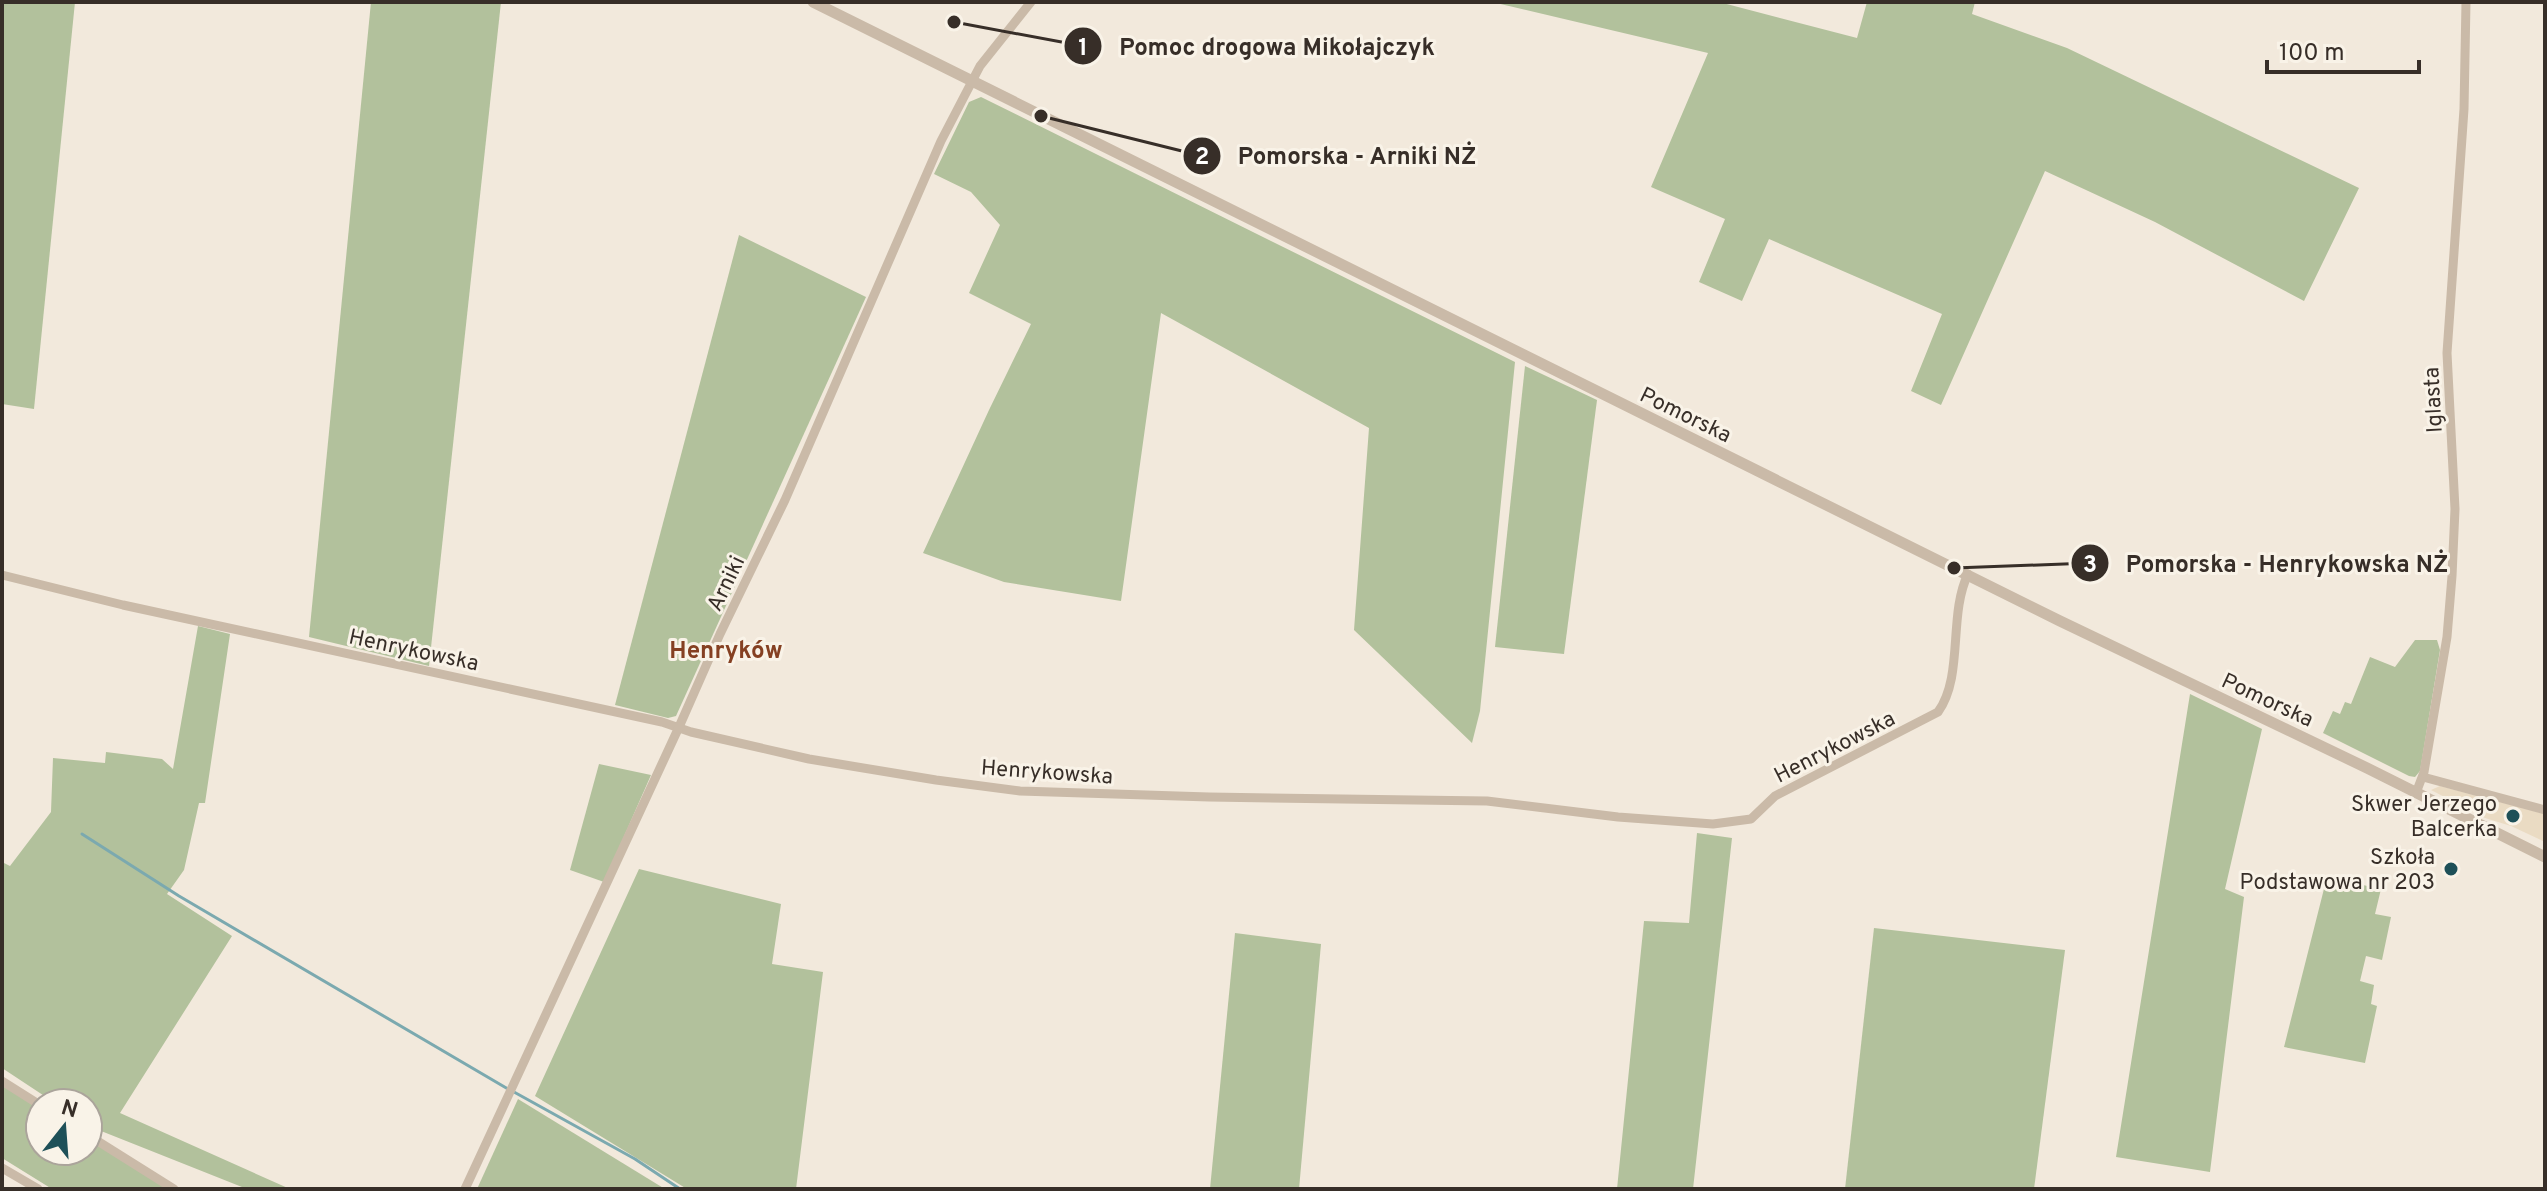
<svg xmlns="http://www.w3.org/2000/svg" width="2547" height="1191" viewBox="0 0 2547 1191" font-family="Overpass,sans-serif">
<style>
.green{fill:#b2c19c}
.plaza{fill:#eadbc3}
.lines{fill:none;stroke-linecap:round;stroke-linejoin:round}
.stream{stroke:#7ba9af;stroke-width:3}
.minor{stroke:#cabaa8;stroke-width:9}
.tertiary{stroke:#cabaa8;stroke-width:11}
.poi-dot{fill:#1e5058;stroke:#f9f3e8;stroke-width:3}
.labels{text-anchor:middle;stroke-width:6;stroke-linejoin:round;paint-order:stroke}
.street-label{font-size:22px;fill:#372e28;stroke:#f9f3e8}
.poi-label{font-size:22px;fill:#372e28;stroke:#f9f3e8;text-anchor:end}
.neighbourhood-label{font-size:24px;font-weight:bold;fill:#854022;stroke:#f9f3e8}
.leader{fill:none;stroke:#372e28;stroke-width:3}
.callout-dot{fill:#372e28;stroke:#f9f3e8;stroke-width:3}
.mark-label{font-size:24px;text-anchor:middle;font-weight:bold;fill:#fff}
.callout-label{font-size:24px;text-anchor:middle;font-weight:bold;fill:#372e28;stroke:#f9f3e8;stroke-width:6;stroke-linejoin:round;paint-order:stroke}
</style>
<rect width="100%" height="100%" fill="#f2e9dc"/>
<g class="green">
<path d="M2 2H75L34 409 2 404Z"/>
<path d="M371 2H501L429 666 309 637Z"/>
<path d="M1492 2H1719L1857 38 1867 2H1975L1972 14 2067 48 2359 188 2304 301 2155 222 2045 171 1941 405 1911 391 1942 314 1769 239 1742 301 1699 282 1725 219 1651 187 1708 53Z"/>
<path d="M981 97 1515 362 1480 711 1472 743 1354 630 1369 428 1161 313 1121 601 1004 582 923 553 989 410 1031 324 969 293 1000 225 971 192 934 174 969 102Z"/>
<path d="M739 235 866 297 676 716 668 718 615 705Z"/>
<path d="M1525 366 1597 400 1564 654 1495 647Z"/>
<path d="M198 626 230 634 205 803H199L184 870 167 894 232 936 120 1113 290 1189H247L91 1127 88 1125V1103H55L2 1068V862L10 866 51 812 53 758 105 763 106 752 162 759 173 769Z"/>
<path d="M2415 640H2437L2440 650 2420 771 2415 777 2409 776 2323 733 2333 711 2340 714 2345 702 2351 704 2370 657 2395 667Z"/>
<path d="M2190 694 2262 729 2225 889 2244 897 2210 1172 2116 1157Z"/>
<path d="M599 764 651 775 604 882 570 870Z"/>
<path d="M1697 833 1732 838 1693 1189H1617L1644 921 1689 923Z"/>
<path d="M639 869 781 904 772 964 823 972 796 1189H687L535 1096Z"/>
<path d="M2327 877 2381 889 2375 914 2391 917 2382 960 2366 956 2360 981 2374 985 2371 1004 2377 1006 2365 1063 2284 1047Z"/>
<path d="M1874 928 2065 950 2034 1189H1845Z"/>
<path d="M1235 933 1321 944 1299 1189H1210Z"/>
<path d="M2 1081 40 1105V1151H88V1135L174 1189H52L2 1158Z"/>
<path d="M518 1099 665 1189H477Z"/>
</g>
<path class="plaza" d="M2440 786 2545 814V842L2511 826 2485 818 2431 790Z"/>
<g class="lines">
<g class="stream">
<path d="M82 834 179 896 508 1089"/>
<path d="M514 1092 635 1159 680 1189"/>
</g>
<g class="minor">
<path d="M2 575 123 605 662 722 691 732 809 759 936 780 1020 791 1209 797 1487 801 1618 817 1713 824 1751 819 1775 796 1938 712C1964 676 1948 615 1968 574"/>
<path d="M2423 777 2545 810"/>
<path d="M2416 793 2424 772 2447 637 2452 576 2455 509 2447 353 2464 109 2466 2"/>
<path d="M2 1081 40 1105"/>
<path d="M88 1135 174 1189"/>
<path d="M2 1168 38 1189"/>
<path d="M465 1189 679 727 720 634 785 500 941 141 980 66 1031 2"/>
</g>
<path class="tertiary" d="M813 2 2060 621 2367 768 2545 857"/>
</g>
<g class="poi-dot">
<circle cx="2513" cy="816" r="8"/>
<circle cx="2451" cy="869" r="8"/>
</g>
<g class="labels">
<g class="street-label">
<text transform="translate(2432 400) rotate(-93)" y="8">Iglasta</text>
<text transform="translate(1686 414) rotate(26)" y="8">Pomorska</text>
<text transform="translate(725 583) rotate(-64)" y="8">Arniki</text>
<text transform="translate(414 649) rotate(12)" y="8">Henrykowska</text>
<text transform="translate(2268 699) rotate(25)" y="8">Pomorska</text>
<text transform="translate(1834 746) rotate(-27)" y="8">Henrykowska</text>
<text transform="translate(1047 771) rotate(4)" y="8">Henrykowska</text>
</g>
<g class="poi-label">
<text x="2497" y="811">Skwer Jerzego<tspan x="2497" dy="25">Balcerka</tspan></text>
<text x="2435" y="864">Szkoła<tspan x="2435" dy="25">Podstawowa nr 203</tspan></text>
</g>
<g class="neighbourhood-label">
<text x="726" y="658">Henryków</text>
</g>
</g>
<path class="leader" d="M954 22L1083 46M1041 116L1202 156M1954 568L2090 563"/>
<g class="callout-dot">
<circle cx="954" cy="22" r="8"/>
<circle cx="1041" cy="116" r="8"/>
<circle cx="1954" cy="568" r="8"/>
<circle cx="1083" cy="46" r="20"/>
<circle cx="1202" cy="156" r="20"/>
<circle cx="2090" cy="563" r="20"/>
</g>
<g class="mark-label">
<text x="1083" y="55">1</text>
<text x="1202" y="164">2</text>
<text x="2090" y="572">3</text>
</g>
<g class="callout-label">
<text x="1277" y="55">Pomoc drogowa Mikołajczyk</text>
<text x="1357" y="164">Pomorska - Arniki NŻ</text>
<text x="2287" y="572">Pomorska - Henrykowska NŻ</text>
</g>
<rect width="2547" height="1191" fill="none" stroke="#372e28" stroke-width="8"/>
<g transform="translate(64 1127) rotate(17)"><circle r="38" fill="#f9f3e8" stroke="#aba49b" stroke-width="2"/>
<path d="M0-6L14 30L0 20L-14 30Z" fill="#1e5058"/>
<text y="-12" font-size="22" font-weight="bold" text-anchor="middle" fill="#372e28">N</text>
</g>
<path d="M2267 60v12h152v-12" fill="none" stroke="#372e28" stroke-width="4"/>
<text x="2279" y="60" font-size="24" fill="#372e28" stroke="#f9f3e8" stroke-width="6" paint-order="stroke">100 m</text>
</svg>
